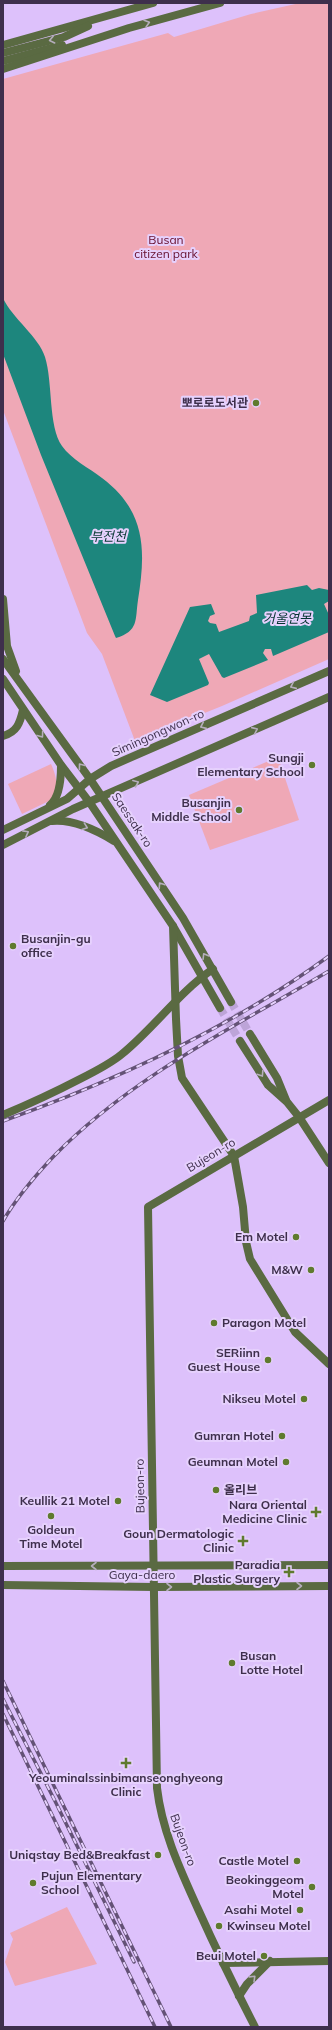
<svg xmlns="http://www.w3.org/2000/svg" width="332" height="2030" viewBox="0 0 332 2030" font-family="Mulish,'Noto Sans KR',sans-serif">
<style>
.green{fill:#efa8b6}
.water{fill:#1d867d}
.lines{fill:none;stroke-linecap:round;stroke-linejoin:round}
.secondary-tunnel{stroke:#bda4d8;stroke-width:8;stroke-dasharray:8 4;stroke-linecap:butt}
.secondary{stroke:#5a6a42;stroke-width:8}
.rail-casing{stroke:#645276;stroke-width:3.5}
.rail{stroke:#e6d1fd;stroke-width:2;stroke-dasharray:6;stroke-linecap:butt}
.oneway{stroke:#b5adbc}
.poi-dot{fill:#5f7a2e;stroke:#e6d1fd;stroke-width:1.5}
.labels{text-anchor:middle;stroke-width:4;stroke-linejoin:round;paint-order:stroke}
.park-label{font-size:12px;fill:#650d2c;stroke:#e6d1fd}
.poi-label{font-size:12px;font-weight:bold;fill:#3e2f4c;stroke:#e6d1fd;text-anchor:end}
.street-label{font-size:12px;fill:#3e2f4c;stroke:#e6d1fd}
.water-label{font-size:13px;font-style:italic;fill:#063531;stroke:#e6d1fd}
</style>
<rect width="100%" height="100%" fill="#ddc1fb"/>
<g class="green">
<path d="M300 3H329V659L222 706 135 741 102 654 87 633 3 410V79L168 33 174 37 251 14Z"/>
<path d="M278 757 299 820 210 850 189 795Z"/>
<path d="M51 764C56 775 60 789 51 800L22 814 8 784Z"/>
<path d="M67 1907 97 1964 15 1986 5 1962 13 1939 10 1933Z"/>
</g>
<g class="water">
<path d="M3 298C12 318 39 337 45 357 53 382 48 426 62 446 71 459 89 468 102 478 146 511 146 550 138 600 135 620 139 631 116 638L115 636 41 455 3 354Z"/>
<path d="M307 585 312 590 319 588 329 590V601L324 604 329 615V632L273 656 271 649H265L263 653 268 660 224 678 222 677 209 654 199 659 209 683 208 685 167 702 150 695 190 607 211 604 215 614 210 616 208 621 210 623 216 624 219 632 249 621 250 616 257 613 256 595Z"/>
</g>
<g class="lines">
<g class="secondary-tunnel">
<path d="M231 1002 250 1034"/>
<path d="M220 1008 240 1041"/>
</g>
<g class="secondary">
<path d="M3 45 153 3"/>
<path d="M3 53 64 37 88 26"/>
<path d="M3 61 62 45"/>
<path d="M3 69 129 28 220 3"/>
<path d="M3 599 7 646 16 671"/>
<path d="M3 659 90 779 183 918 231 1002"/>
<path d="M3 679 61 765 90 803 173 926 220 1008"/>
<path d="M3 736C17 732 20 723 23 710"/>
<path d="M50 805C60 797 61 778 61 766"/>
<path d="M52 821C73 819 96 830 114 841"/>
<path d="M3 830 67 799 90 779 111 766 329 671"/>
<path d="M3 845 73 809 329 697"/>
<path d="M173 926 176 1019 178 1056 182 1078 234 1156 243 1207 246 1242 250 1259 295 1332 329 1364"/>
<path d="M250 1034 277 1078 286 1100"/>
<path d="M240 1041 268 1085 287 1102 299 1117 329 1163"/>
<path d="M3 1115C29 1104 55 1092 80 1079 94 1072 110 1064 122 1054 154 1028 179 992 213 969"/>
<path d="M3 1566 329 1565"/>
<path d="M3 1585 154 1587 329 1586"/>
<path d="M223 1963 329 1961"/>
<path d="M239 1996 247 1984 270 1961"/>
<path d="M255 2027C235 1988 216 1949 198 1909 180 1869 162 1831 157 1788L148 1207 329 1100"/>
</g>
<defs>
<g id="rail">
<path d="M3 1121C117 1080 231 1028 329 956"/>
<path d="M3 1221C17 1197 34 1177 53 1157 131 1077 234 1027 329 971"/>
<path d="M3 1681 171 2027"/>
<path d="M3 1699 55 1801 134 1962"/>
<path d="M3 1714 155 2027"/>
</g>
</defs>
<use href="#rail" class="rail-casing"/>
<use href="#rail" class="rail"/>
</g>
<defs><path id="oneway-chevron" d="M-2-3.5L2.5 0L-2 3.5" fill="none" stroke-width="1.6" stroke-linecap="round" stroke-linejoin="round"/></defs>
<g class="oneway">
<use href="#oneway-chevron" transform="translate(147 23) rotate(-16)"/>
<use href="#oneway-chevron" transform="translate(52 40) rotate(167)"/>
<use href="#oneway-chevron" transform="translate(293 686) rotate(156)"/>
<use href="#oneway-chevron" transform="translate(203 726) rotate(156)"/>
<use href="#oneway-chevron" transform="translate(255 730) rotate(-24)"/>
<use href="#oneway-chevron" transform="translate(41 735) rotate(54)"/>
<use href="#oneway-chevron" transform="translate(81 766) rotate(-127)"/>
<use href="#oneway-chevron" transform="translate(136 783) rotate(-22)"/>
<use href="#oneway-chevron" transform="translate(85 827) rotate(20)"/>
<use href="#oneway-chevron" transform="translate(26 833) rotate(-28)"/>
<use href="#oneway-chevron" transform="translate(161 885) rotate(-124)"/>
<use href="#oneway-chevron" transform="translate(205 956) rotate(-121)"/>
<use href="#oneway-chevron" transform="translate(261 1074) rotate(57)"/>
<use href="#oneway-chevron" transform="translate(94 1566) rotate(180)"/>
<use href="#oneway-chevron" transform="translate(299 1586)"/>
<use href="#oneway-chevron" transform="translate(169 1587)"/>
<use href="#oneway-chevron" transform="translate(253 1978) rotate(-44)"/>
</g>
<g class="poi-dot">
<circle cx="256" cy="403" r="4"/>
<circle cx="312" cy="765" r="4"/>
<circle cx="239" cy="810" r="4"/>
<circle cx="13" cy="946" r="4"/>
<circle cx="296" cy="1237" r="4"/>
<circle cx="311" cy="1270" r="4"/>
<circle cx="214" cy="1323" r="4"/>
<circle cx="268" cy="1360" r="4"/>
<circle cx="304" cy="1399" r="4"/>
<circle cx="282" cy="1436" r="4"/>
<circle cx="286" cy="1462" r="4"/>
<circle cx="216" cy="1490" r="4"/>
<circle cx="118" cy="1501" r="4"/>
<path d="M314 1506h4v4h4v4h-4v4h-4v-4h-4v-4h4z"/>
<circle cx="51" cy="1516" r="4"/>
<path d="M241 1535h4v4h4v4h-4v4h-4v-4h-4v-4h4z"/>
<path d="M287 1566h4v4h4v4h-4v4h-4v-4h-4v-4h4z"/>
<circle cx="232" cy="1663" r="4"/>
<path d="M124 1757h4v4h4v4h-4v4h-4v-4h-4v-4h4z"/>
<circle cx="158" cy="1855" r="4"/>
<circle cx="297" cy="1861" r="4"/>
<circle cx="33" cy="1883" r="4"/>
<circle cx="312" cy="1887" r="4"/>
<circle cx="300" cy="1910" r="4"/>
<circle cx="219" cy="1926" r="4"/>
<circle cx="264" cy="1956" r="4"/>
</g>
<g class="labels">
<g class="park-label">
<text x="166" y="244">Busan<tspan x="166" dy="14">citizen park</tspan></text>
</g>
<g class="poi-label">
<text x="248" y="407">뽀로로도서관</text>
<text x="304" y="762">Sungji<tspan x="304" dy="14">Elementary School</tspan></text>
<text x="231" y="807">Busanjin<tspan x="231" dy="14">Middle School</tspan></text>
<text x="21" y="943" text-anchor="start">Busanjin-gu<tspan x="21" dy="14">office</tspan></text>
<text x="288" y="1241">Em Motel</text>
<text x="303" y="1274">M&amp;W</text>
<text x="222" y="1327" text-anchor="start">Paragon Motel</text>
<text x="260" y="1357">SERiinn<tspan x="260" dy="14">Guest House</tspan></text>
<text x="296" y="1403">Nikseu Motel</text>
<text x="274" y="1440">Gumran Hotel</text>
<text x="278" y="1466">Geumnan Motel</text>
<text x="224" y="1494" text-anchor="start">올리브</text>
<text x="110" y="1505">Keullik 21 Motel</text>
<text x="307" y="1509">Nara Oriental<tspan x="307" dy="14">Medicine Clinic</tspan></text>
<text x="51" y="1534" text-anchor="middle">Goldeun<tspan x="51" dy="14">Time Motel</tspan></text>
<text x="234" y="1538">Goun Dermatologic<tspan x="234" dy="14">Clinic</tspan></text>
<text x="280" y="1569">Paradia<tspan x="280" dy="14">Plastic Surgery</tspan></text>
<text x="240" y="1660" text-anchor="start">Busan<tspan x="240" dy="14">Lotte Hotel</tspan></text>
<text x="126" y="1782" text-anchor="middle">Yeouminalssinbimanseonghyeong<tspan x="126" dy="14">Clinic</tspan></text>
<text x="150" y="1859">Uniqstay Bed&amp;Breakfast</text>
<text x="289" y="1865">Castle Motel</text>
<text x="41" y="1880" text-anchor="start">Pujun Elementary<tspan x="41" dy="14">School</tspan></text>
<text x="304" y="1884">Beokinggeom<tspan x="304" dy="14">Motel</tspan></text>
<text x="292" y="1914">Asahi Motel</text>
<text x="227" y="1930" text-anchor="start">Kwinseu Motel</text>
<text x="256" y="1960">Beui Motel</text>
</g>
<g class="street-label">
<text transform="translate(158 733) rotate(-24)" y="4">Simingongwon-ro</text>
<text transform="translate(132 820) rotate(56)" y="4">Saessak-ro</text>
<text transform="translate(211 1155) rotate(-31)" y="4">Bujeon-ro</text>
<text transform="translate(140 1486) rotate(-91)" y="4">Bujeon-ro</text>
<text x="142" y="1579">Gaya-daero</text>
<text transform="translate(183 1840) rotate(70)" y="4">Bujeon-ro</text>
</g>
<g class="water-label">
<text x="108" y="541">부전천</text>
<text x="287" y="623">거울연못</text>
</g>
</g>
<rect width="332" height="2030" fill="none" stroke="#3e2f4c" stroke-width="8"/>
</svg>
